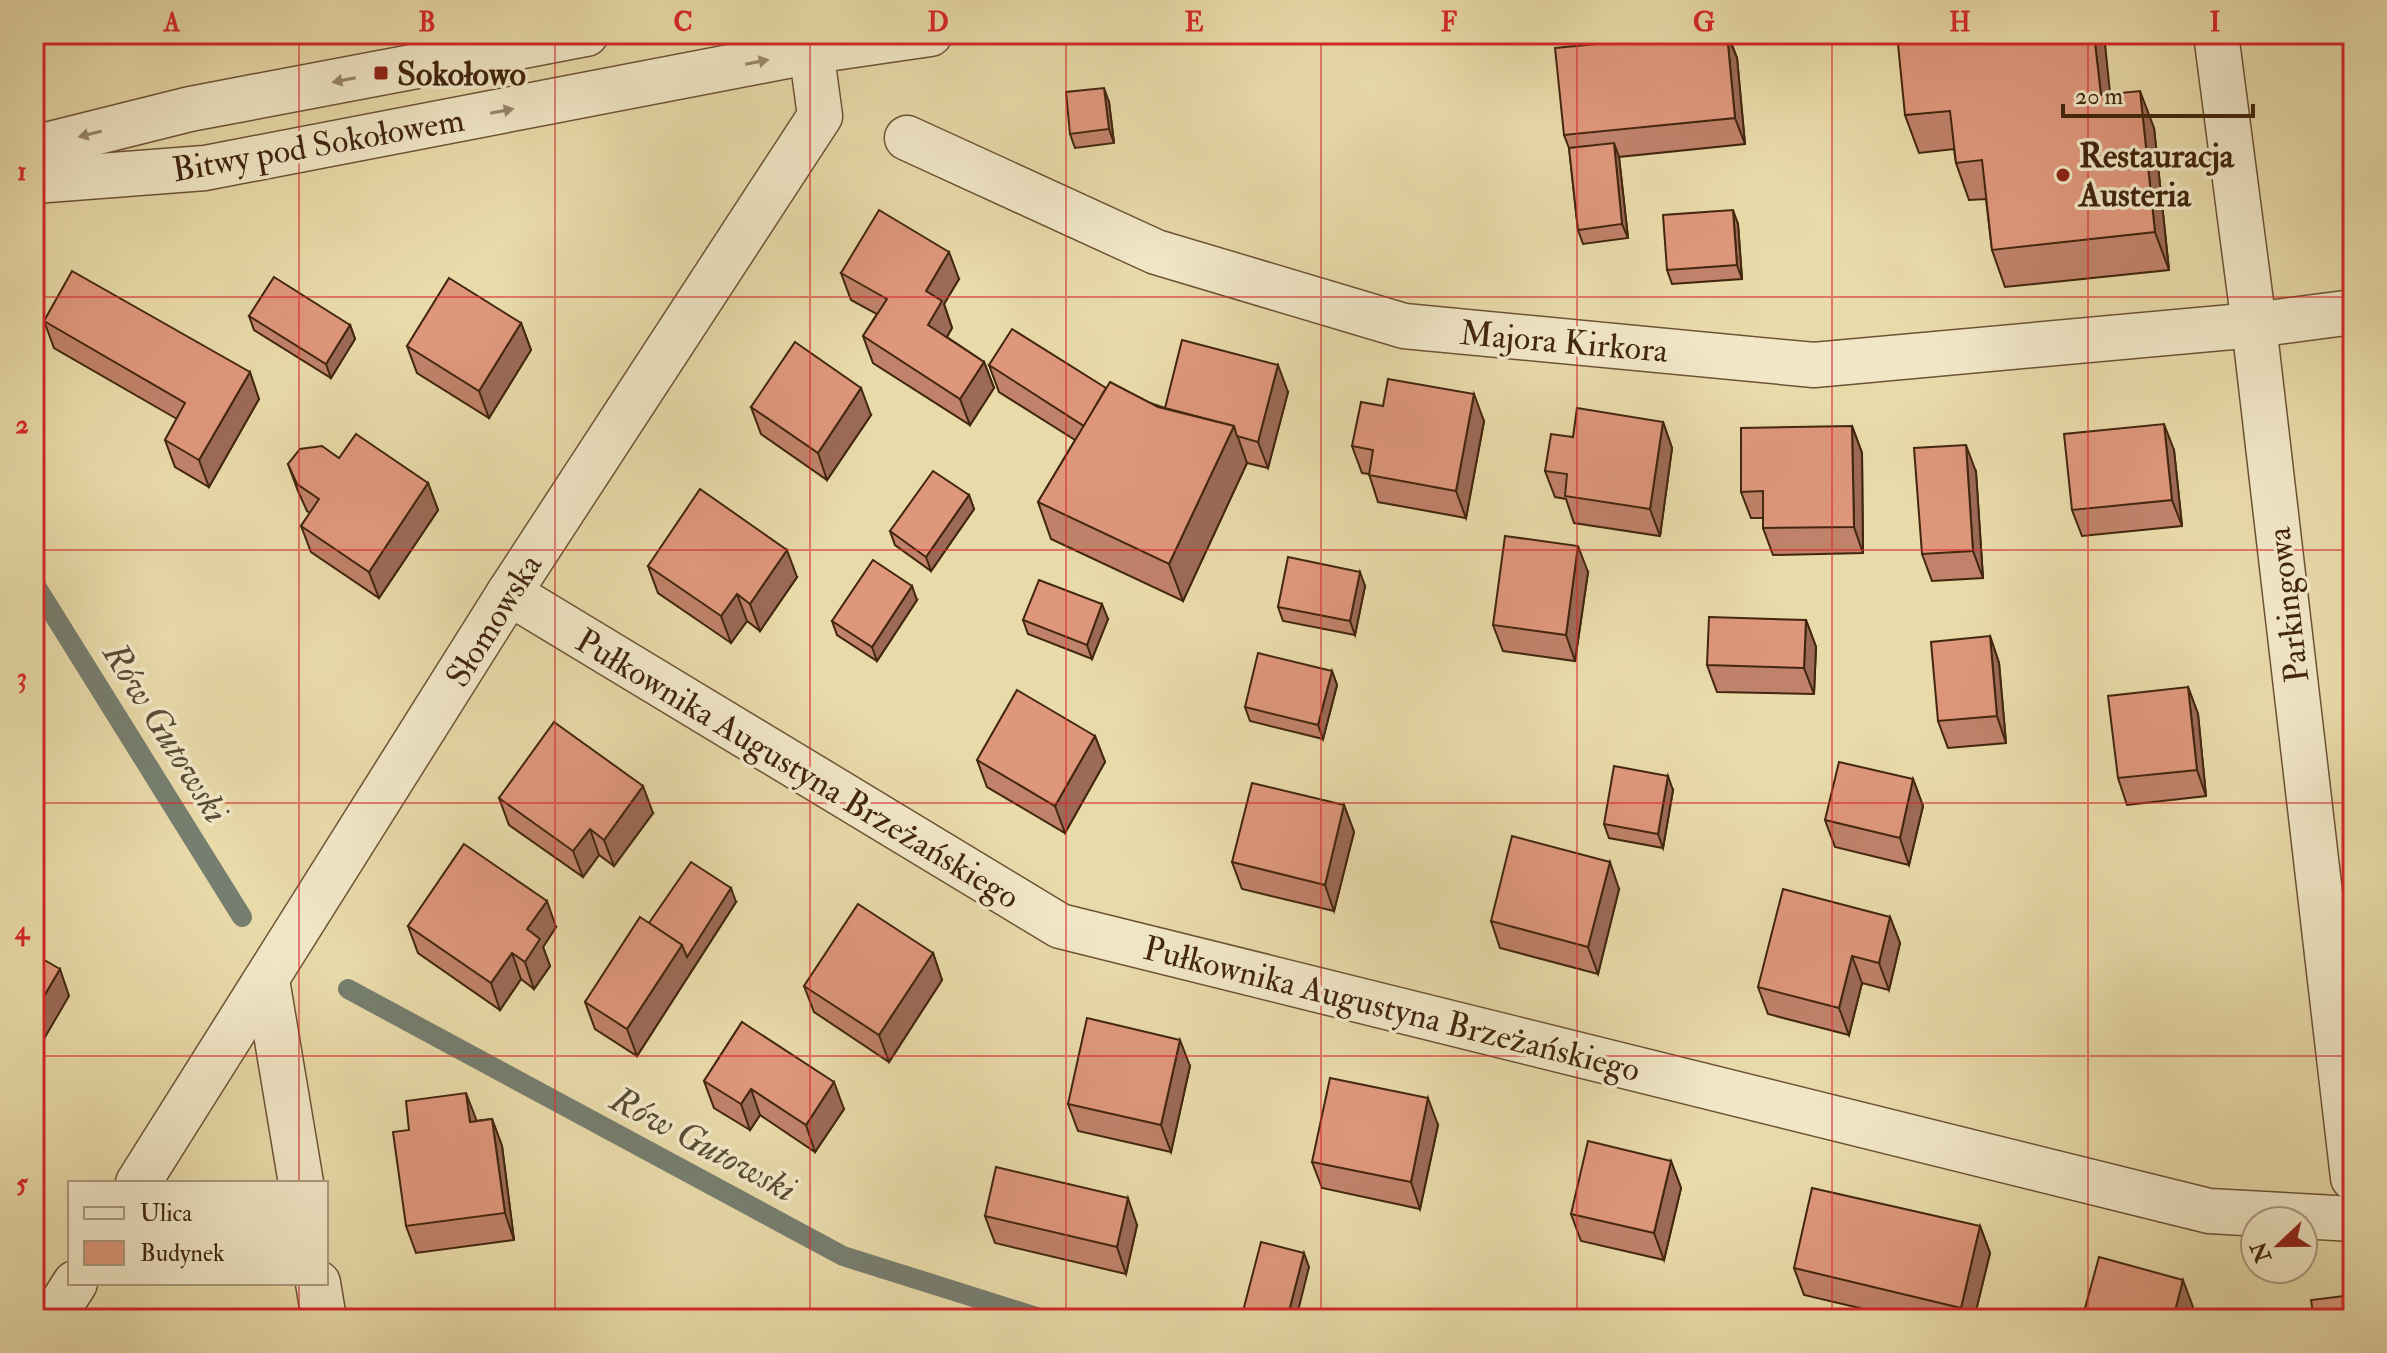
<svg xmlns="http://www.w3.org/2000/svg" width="2387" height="1353" viewBox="0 0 2387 1353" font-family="'IM FELL Double Pica',serif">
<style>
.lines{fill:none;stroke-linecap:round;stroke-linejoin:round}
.stream{stroke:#767e6f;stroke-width:20}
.minor-casing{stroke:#6c5335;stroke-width:47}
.minor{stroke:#f1e7c7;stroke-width:44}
.wall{fill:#c0826b;stroke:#42260e;stroke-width:2}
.shaded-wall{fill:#9c6a57;stroke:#42260e;stroke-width:2}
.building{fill:#df977c;stroke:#42260e;stroke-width:2}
.oneway{fill:#9a866a}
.grid{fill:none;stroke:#d62828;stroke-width:2;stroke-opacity:0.55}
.poi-dot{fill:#8f2418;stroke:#f1e7c7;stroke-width:3}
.labels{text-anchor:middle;stroke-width:7;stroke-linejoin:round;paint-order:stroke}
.poi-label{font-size:34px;font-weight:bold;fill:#42260e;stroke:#f1e7c7;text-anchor:start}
.street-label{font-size:34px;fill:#42260e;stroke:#f1e7c7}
.water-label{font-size:36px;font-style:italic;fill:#584b36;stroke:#f1e7c7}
.neatline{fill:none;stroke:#d62828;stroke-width:3}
.grid-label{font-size:26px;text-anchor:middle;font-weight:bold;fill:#d62828}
</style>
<rect width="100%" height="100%" fill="#e9daa9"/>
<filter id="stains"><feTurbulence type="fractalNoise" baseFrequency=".0025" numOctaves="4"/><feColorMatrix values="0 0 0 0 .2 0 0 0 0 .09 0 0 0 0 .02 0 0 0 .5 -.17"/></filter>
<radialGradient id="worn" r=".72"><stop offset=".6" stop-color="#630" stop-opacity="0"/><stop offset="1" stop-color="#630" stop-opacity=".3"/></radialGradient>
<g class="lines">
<g class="stream">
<path d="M34 583 242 917"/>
<path d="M348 989 843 1256 1043 1319"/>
</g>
<defs>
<g id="minor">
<path d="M2216 34 2254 325 2353 1178"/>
<path d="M907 138 1156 252 1404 326 1814 365 2254 325 2353 312"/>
<path d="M34 148 190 109 586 34"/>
<path d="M34 181 205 168 813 51 930 34"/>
<path d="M509 593 1060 926 2209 1211 2353 1219"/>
<path d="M267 980 301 1183"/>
<path d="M138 1183 509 593 820 116 809 34"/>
<path d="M318 1283 324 1319"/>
<path d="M52 1319 75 1283"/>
</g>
</defs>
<use href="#minor" class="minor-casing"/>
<use href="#minor" class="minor"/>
</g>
<g class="wall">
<path d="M1701 34H1728L1737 58 1745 144 1619 157 1628 238 1583 244 1578 230 1569 148 1564 135Z"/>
<path d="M2110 94 2154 128 2169 270 2005 287 1992 250 1986 199 1969 200 1956 163 1954 149 1919 153 1905 115Z"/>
<path d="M1109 102 1114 143 1075 148 1070 134Z"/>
<path d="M1738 224 1742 279 1672 284 1667 270Z"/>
<path d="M841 273 959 279 944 304 952 328 947 337 984 362 994 388 970 425 873 363 863 336 877 314 851 300Z"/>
<path d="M249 316 350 325 355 339 331 378 254 330Z"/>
<path d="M44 321 259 399 209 487 175 467 165 440 177 419 54 348Z"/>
<path d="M521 323 531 350 489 418 417 373 407 346Z"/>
<path d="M989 365 1106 388 1165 408 1288 392 1268 468 1247 463 1183 601 1051 539 1038 502 1075 440 999 392Z"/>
<path d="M1383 406 1484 421 1466 518 1378 502 1369 474 1362 473 1352 446Z"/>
<path d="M751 407 871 415 827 480 761 434Z"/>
<path d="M1663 422 1672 448 1660 536 1574 523 1566 499 1555 497 1545 471 1573 437Z"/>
<path d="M1852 426 1862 453 1863 553 1773 555 1763 528V518H1751L1741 492Z"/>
<path d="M2174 450 2182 526 2082 536 2072 510Z"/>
<path d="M339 458 428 483 438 510 379 598 311 552 301 526 310 513 307 511 298 491 288 464Z"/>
<path d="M1976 472 1983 578 1932 581 1922 554Z"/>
<path d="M969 495 974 509 931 571 895 545 890 531Z"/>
<path d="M648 566 797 577 760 631 747 621 731 643 658 593Z"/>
<path d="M1588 572 1575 661 1503 651 1493 625Z"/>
<path d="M1365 586 1355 635 1283 621 1278 607Z"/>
<path d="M917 600 877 661 837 635 832 621Z"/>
<path d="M1108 619 1092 659 1028 634 1023 620Z"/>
<path d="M1806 620 1816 647 1814 694 1717 692 1707 665Z"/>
<path d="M1990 636 1999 663 2006 743 1948 748 1938 721Z"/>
<path d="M1332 671 1337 685 1323 739 1250 721 1245 707Z"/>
<path d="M2188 687 2198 714 2206 796 2127 805 2118 778Z"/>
<path d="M1095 736 1105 762 1065 833 987 787 977 760Z"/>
<path d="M1913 779 1923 806 1909 865 1835 847 1825 820Z"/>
<path d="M1673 790 1663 848 1609 838 1604 824Z"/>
<path d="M499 798 653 813 614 866 599 855 583 877 509 825Z"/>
<path d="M1344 805 1354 832 1334 911 1242 889 1232 862Z"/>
<path d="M1619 889 1598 974 1500 948 1491 921Z"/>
<path d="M736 902 637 1056 595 1029 585 1002 649 923Z"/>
<path d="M1890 917 1900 943 1889 990 1862 983 1849 1035 1768 1014 1758 987Z"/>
<path d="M408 926 556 927 543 947 550 966 534 989 521 979 500 1010 418 953Z"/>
<path d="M933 953 942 980 889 1062 814 1012 804 986Z"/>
<path d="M742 1022 844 1109 815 1152 760 1115 750 1130 714 1108 704 1081Z"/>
<path d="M1190 1066 1171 1152 1078 1131 1068 1104Z"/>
<path d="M492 1119 502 1146 514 1240 416 1253 406 1226 476 1121Z"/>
<path d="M1438 1125 1420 1209 1322 1188 1312 1162Z"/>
<path d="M1671 1161 1681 1188 1664 1260 1581 1241 1571 1214Z"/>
<path d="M985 1216 1137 1225 1126 1274 995 1243Z"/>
<path d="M1980 1226 1990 1253 1974 1319H1906L1804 1295 1794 1268Z"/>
</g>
<g class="shaded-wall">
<path d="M1727 34 1737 58 1745 144 1735 118Z"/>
<path d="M2094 34H2104L2114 132 2101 95Z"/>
<path d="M1104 88 1109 102 1114 143 1109 129Z"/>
<path d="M2140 91 2154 128 2169 270 2155 232Z"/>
<path d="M1614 143 1619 157 1628 238 1622 224Z"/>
<path d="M1733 210 1738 224 1742 279 1737 265Z"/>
<path d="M949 252 959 279 944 304 952 328 938 352 928 325 926 291Z"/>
<path d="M521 323 531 350 489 418 479 391Z"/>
<path d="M350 325 355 339 331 378 326 364Z"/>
<path d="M984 362 994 388 970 425 960 399Z"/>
<path d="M1278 365 1288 392 1268 468 1258 442Z"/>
<path d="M250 372 259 399 209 487 199 460Z"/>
<path d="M861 388 871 415 827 480 818 453Z"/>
<path d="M1474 394 1484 421 1466 518 1456 491Z"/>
<path d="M1663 422 1672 448 1660 536 1650 509Z"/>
<path d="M2164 424 2174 450 2182 526 2172 500Z"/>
<path d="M1234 426 1247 463 1183 601 1169 564Z"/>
<path d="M1852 426 1862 453 1863 553 1854 527Z"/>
<path d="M1966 445 1976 472 1983 578 1973 551Z"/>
<path d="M428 483 438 510 379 598 369 572Z"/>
<path d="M969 495 974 509 931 571 926 557Z"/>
<path d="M1578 546 1588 572 1575 661 1566 635Z"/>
<path d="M787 550 797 577 760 631 750 604Z"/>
<path d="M1360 572 1365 586 1355 635 1350 621Z"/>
<path d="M912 586 917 600 877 661 872 647Z"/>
<path d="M737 594 747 621 731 643 721 616Z"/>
<path d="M1102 604 1108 619 1092 659 1087 645Z"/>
<path d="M1806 620 1816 647 1814 694 1804 668Z"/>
<path d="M1990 636 1999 663 2006 743 1997 716Z"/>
<path d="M1332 671 1337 685 1323 739 1318 725Z"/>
<path d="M2188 687 2198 714 2206 796 2197 770Z"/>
<path d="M1095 736 1105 762 1065 833 1055 806Z"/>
<path d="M1668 776 1673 790 1663 848 1658 834Z"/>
<path d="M1913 779 1923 806 1909 865 1900 838Z"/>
<path d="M643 786 653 813 614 866 604 840Z"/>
<path d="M1344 805 1354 832 1334 911 1325 885Z"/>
<path d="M590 829 599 855 583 877 573 851Z"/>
<path d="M1610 862 1619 889 1598 974 1588 947Z"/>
<path d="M731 888 736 902 637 1056 627 1029 682 945Z"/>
<path d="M547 901 556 927 543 947 550 966 534 989 525 962 527 929Z"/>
<path d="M1890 917 1900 943 1889 990 1879 963Z"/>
<path d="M512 953 521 979 500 1010 491 983Z"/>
<path d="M933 953 942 980 889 1062 879 1035Z"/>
<path d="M1852 956 1862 983 1849 1035 1839 1008Z"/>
<path d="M60 969 69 996 34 1056V1013Z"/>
<path d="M1180 1040 1190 1066 1171 1152 1161 1125Z"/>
<path d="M834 1082 844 1109 815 1152 806 1125Z"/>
<path d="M751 1089 760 1115 750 1130 741 1104Z"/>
<path d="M466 1093 476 1119 480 1149 470 1122Z"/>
<path d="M1428 1098 1438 1125 1420 1209 1411 1182Z"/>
<path d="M492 1119 502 1146 514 1240 505 1213Z"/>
<path d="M1671 1161 1681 1188 1664 1260 1654 1233Z"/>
<path d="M1128 1198 1137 1225 1126 1274 1117 1247Z"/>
<path d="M1980 1226 1990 1253 1974 1319H1965L1961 1308Z"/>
<path d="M1304 1253 1309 1267 1296 1319H1287Z"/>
<path d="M2183 1280 2193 1307 2190 1319H2173Z"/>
</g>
<g class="building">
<path d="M1701 34H1727L1735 118 1564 135 1555 48Z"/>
<path d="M1897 34H2094L2101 95 2140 91 2155 232 1992 250 1982 160 1956 163 1950 111 1905 115Z"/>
<path d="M1104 88 1109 129 1070 134 1066 92Z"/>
<path d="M1614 143 1622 224 1578 230 1569 148Z"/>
<path d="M879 210 949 252 926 291 942 301 928 325 984 362 960 399 863 336 887 299 841 273Z"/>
<path d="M1733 210 1737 265 1667 270 1663 215Z"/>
<path d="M72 271 250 372 199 460 165 440 185 403 44 321Z"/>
<path d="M274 277 350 325 326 364 249 316Z"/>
<path d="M449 278 521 323 479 391 407 346Z"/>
<path d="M1012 329 1106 388 1084 426 989 365Z"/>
<path d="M1182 340 1278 365 1258 442 1237 436 1234 426 1165 408Z"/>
<path d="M795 342 861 388 818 453 751 407Z"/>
<path d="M1388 379 1474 394 1456 491 1369 475 1373 450 1352 446 1361 402 1383 406Z"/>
<path d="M1110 382 1158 407 1234 426 1169 564 1038 502Z"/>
<path d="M2350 405H2353V435Z"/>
<path d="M1577 408 1663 422 1650 509 1565 496 1567 474 1545 471 1551 434 1573 437Z"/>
<path d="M2164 424 2172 500 2072 510 2064 434Z"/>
<path d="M1852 426 1854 527 1763 528V491L1741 492V428Z"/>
<path d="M356 434 428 483 369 572 301 526 319 499 297 484 288 464 300 449 322 446 339 458Z"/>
<path d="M1966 445 1973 551 1922 554 1914 448Z"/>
<path d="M933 471 969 495 926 557 890 531Z"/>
<path d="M700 489 787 550 750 604 737 594 721 616 648 566Z"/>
<path d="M1505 536 1578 546 1566 635 1493 625Z"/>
<path d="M1288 557 1360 572 1350 621 1278 607Z"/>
<path d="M873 560 912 586 872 647 832 621Z"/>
<path d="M1039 580 1102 604 1087 645 1023 620Z"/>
<path d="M1709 617 1806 620 1804 668 1707 665Z"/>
<path d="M1990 636 1997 716 1938 721 1931 642Z"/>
<path d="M1258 653 1332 671 1318 725 1245 707Z"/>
<path d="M2188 687 2197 770 2118 778 2108 696Z"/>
<path d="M1017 690 1095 736 1055 806 977 760Z"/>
<path d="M554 722 643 786 604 840 590 829 573 851 499 798Z"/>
<path d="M1839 762 1913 779 1900 838 1825 820Z"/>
<path d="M1614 766 1668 776 1658 834 1604 824Z"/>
<path d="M1252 783 1344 805 1325 885 1232 862Z"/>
<path d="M1512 836 1610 862 1588 947 1491 921Z"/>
<path d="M464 844 547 901 527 929 540 939 525 962 512 953 491 983 408 926Z"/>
<path d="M691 862 731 888 687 957 682 945 649 923Z"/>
<path d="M1783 889 1890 917 1879 963 1852 956 1839 1008 1758 987Z"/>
<path d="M858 904 933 953 879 1035 804 986Z"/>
<path d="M640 917 682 945 627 1029 585 1002Z"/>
<path d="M34 954 60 969 34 1013Z"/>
<path d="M1087 1018 1180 1040 1161 1125 1068 1104Z"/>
<path d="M742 1022 834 1082 806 1125 751 1089 741 1104 704 1081Z"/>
<path d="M1330 1078 1428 1098 1411 1182 1312 1162Z"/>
<path d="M466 1093 470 1122 492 1119 505 1213 406 1226 393 1132 409 1130 406 1101Z"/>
<path d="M1588 1141 1671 1161 1654 1233 1571 1214Z"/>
<path d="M996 1167 1128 1198 1117 1247 985 1216Z"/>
<path d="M1812 1188 1980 1226 1961 1308 1794 1268Z"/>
<path d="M1261 1242 1304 1253 1287 1319H1257L1242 1315Z"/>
<path d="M2099 1257 2183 1280 2173 1319H2082Z"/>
<path d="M2353 1295V1319H2314L2311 1300Z"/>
<path d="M1523 1309 1570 1319H1521Z"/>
</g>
<defs><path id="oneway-solid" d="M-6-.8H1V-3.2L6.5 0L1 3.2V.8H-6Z" transform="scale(2)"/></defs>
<g class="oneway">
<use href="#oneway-solid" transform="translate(757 62) rotate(-11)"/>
<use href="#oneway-solid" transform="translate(344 80) rotate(169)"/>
<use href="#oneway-solid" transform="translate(502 111) rotate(-11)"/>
<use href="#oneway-solid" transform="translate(90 134) rotate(166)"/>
</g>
<path class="grid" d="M299 34V1183M555 34V1319M810 34V1319M1066 34V1319M1321 34V1319M1577 34V1319M1832 34V1319M2088 34V1319M34 297H2353M34 550H2353M34 803H2353M34 1056H2353M299 1283V1319"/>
<g class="poi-dot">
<rect x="373" y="65" width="16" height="16" rx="4"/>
<circle cx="2063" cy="175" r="8"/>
</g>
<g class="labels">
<g class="poi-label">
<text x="397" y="85">Sokołowo</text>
<text x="2079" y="167">Restauracja<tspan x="2079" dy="39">Austeria</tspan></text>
</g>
<g class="street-label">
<text transform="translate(318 144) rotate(-10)" y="12">Bitwy pod Sokołowem</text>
<text transform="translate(1564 341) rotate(5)" y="12">Majora Kirkora</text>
<text transform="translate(2287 605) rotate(-97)" y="12">Parkingowa</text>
<text transform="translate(493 620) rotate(-58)" y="12">Słomowska</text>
<text transform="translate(798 768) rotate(31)" y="12">Pułkownika Augustyna Brzeżańskiego</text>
<text transform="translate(1392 1008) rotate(14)" y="12">Pułkownika Augustyna Brzeżańskiego</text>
</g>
<g class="water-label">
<text transform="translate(167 732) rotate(58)" y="13">Rów Gutowski</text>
<text transform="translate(704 1143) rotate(28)" y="13">Rów Gutowski</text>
</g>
</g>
<rect width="2387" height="1353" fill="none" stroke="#e9daa9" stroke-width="88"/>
<rect x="68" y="1181" width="260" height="104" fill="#f1e7c7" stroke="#ab9a7d" stroke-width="2"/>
<rect x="84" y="1207" width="40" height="12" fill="#f1e7c7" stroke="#ab9a7d" stroke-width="2"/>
<text x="140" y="1221" font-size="24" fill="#42260e">Ulica</text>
<rect x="84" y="1241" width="40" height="24" fill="#df977c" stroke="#ab9a7d" stroke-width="2"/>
<text x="140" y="1261" font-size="24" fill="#42260e">Budynek</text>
<g transform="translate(2279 1245) rotate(248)"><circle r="38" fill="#f1e7c7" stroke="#ab9a7d" stroke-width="2"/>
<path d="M0-6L14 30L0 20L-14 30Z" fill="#8f2418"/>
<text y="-12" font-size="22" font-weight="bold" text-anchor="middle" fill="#42260e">N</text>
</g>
<path d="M2063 104v12h190v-12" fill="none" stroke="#42260e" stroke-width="4"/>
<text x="2075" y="104" font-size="24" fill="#42260e" stroke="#f1e7c7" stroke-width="6" paint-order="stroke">20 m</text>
<rect x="44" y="44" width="2299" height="1265" class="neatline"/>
<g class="grid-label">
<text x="172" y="31">A</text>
<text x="427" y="31">B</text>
<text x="683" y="31">C</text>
<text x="938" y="31">D</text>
<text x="1194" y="31">E</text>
<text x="1449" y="31">F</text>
<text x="1704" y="31">G</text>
<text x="1960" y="31">H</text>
<text x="2215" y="31">I</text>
<text x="22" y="180">1</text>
<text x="22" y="433">2</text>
<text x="22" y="686">3</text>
<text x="22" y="939">4</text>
<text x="22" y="1192">5</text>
</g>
<rect width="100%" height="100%" filter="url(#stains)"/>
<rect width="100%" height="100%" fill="url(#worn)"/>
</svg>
